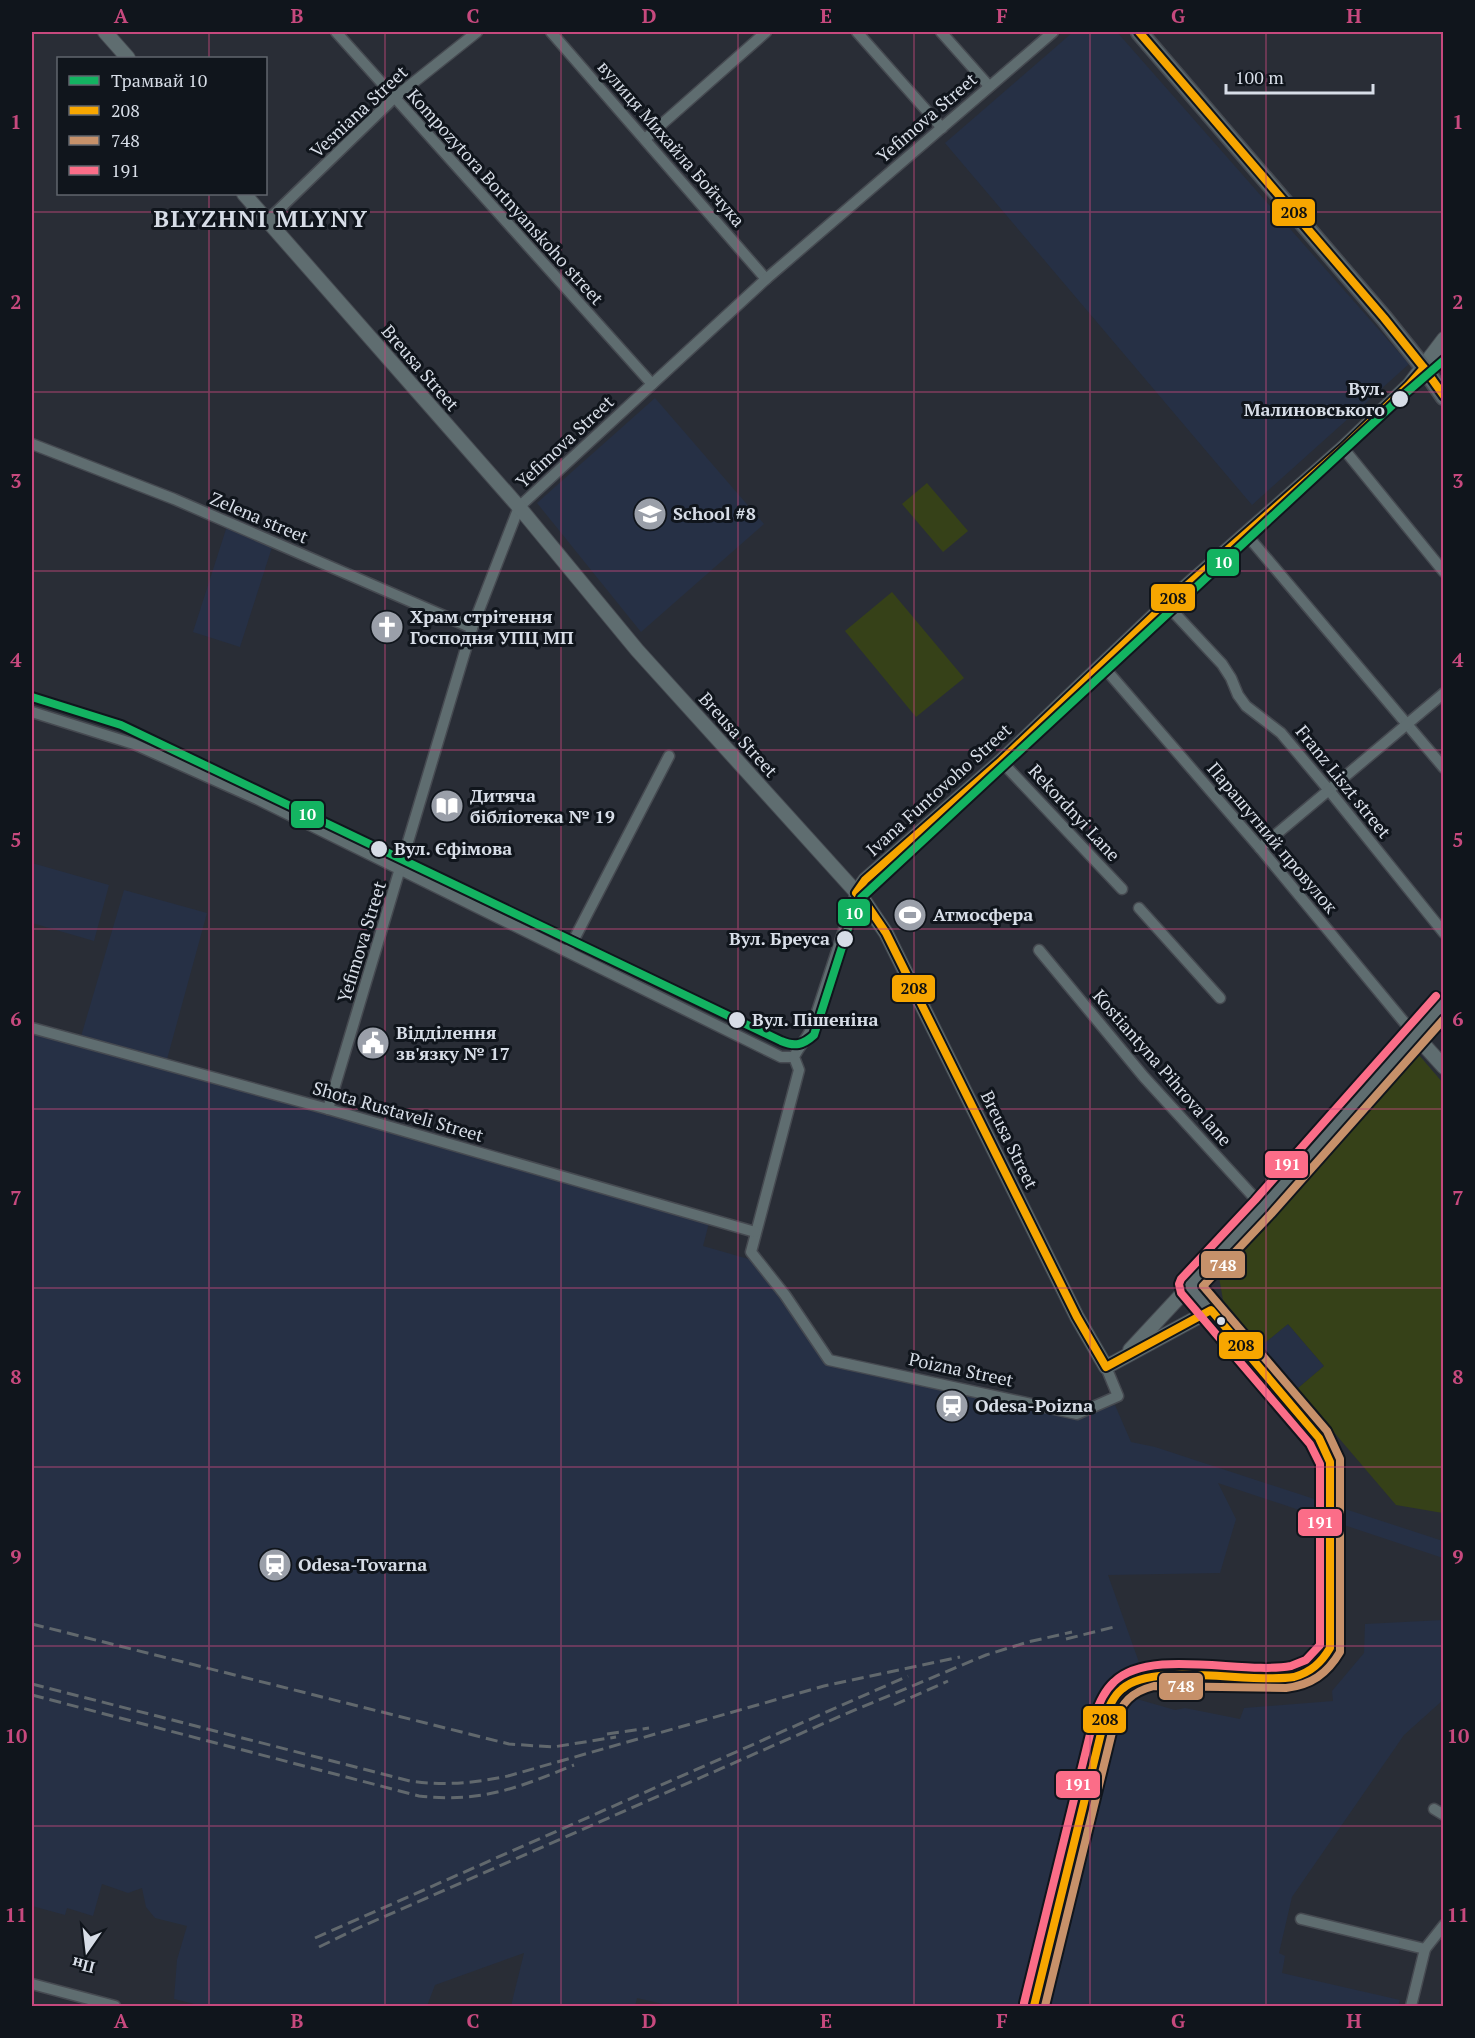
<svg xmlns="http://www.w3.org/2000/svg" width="1475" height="2038" viewBox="0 0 1475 2038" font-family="'PT Serif',serif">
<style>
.built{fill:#263045}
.green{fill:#364118}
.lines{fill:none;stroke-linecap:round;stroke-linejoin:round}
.minor-casing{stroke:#464a51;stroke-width:13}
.tertiary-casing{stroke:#464a51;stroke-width:16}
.secondary-casing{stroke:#464a51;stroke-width:19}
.minor{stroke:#5f6d70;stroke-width:10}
.tertiary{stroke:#5f6d70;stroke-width:14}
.secondary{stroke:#58646a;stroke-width:16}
.rail{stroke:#61686d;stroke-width:3;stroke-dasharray:12 6;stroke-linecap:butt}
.bus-1-casing{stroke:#10151c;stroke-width:12}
.bus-2-casing{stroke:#10151c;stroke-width:12}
.bus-3-casing{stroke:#10151c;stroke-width:12}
.bus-1{stroke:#f7a600;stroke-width:8}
.bus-2{stroke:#c7916a;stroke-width:8}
.bus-3{stroke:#fb6d88;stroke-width:8}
.tram-1-casing{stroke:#10151c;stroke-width:12}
.tram-1{stroke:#13b361;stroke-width:8}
.grid{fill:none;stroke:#c7497e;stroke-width:1.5;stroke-opacity:0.55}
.stop-dot{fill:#d7dde7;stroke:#10151c;stroke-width:2}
.labels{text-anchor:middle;stroke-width:6;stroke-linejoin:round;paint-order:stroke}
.street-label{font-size:18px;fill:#d7dde7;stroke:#10151c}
.stop-label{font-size:18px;font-weight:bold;fill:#d7dde7;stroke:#10151c;text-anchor:end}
.poi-label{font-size:18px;font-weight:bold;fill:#d7dde7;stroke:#10151c;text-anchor:start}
.district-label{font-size:24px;font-weight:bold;letter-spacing:1.5px;fill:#d7dde7;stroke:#10151c}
.line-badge{stroke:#10151c;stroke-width:2}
.badge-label{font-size:16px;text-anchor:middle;font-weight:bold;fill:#fff}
.pale-badge-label{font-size:16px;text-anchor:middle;font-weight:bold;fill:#111}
.neatline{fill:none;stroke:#c7497e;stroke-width:2}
.grid-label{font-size:20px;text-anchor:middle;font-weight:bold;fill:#c7497e}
</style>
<rect width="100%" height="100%" fill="#292d36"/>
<g class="built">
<path d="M1073 32H1117L1409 364 1252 505 945 143Z"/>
<path d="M655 398 764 524 641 632 537 503Z"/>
<path d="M227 526 273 544 240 647 193 632Z"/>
<path d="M32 863 109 885 94 941 32 923Z"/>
<path d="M124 890 207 913 166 1063 80 1040Z"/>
<path d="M32 1033 710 1219 703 1246 752 1260 825 1362 1077 1417 1115 1405 1131 1442 1155 1447 1443 1541V1558L1218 1483 1236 1519 1220 1573 1108 1575 1141 1668 1119 1678 1095 1709 1020 2006H671L637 1998 635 2006H511L524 1953 435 1985 427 2006H203L174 1999 177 1960 187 1926 155 1918 146 1907 142 1888 128 1893 102 1884 93 1916 67 1908 65 1915 32 1906Z"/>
<path d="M1288 1324 1324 1366 1297 1389 1280 1376 1261 1353V1346Z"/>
<path d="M1443 1620V1700L1404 1735 1292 1897 1279 1953 1285 1956 1282 1973 1400 2000 1398 2006H1045L1115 1715 1130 1697 1175 1710 1185 1708 1240 1719 1244 1708 1333 1701 1332 1691 1364 1653 1365 1624Z"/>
</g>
<g class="green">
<path d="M927 483 968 531 943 552 902 504Z"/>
<path d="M892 592 964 678 916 717 845 631Z"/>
<path d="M1419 1055 1443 1083V1513L1396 1505 1297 1389 1324 1366 1288 1324 1261 1346 1223 1300 1219 1277Z"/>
</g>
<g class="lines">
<defs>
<g id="minor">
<path d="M336 32 652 384"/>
<path d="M551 32 766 279"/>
<path d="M857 32 942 128"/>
<path d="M941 32 989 86"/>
<path d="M645 139 766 32"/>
<path d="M268 220 394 98 477 32"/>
<path d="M32 444 174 499 472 628"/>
<path d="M1343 448 1444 572"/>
<path d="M1246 534 1444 768"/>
<path d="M1166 604 1222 664 1231 678 1238 695 1246 706 1281 733 1328 789 1444 933"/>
<path d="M1102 665 1260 848 1414 1034"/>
<path d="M32 712 134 744 257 799 781 1057H794"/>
<path d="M1001 761 1122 889"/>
<path d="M1260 848 1444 693"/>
<path d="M856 893 812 1027C808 1038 799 1046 794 1057L799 1070 751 1252 785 1295 829 1360 1077 1414 1118 1396 1106 1367"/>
<path d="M1139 908 1220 998"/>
<path d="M1039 950 1144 1077 1263 1207"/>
<path d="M568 951 669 756"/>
<path d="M32 1028 328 1109 755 1232"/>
<path d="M328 1109 472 628 519 507 766 279 1053 32"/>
<path d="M1434 1809 1444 1815"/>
<path d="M1301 1919 1425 1949"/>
<path d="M32 1984 115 2006"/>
<path d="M1411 2006 1425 1949 1444 1925"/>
</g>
<g id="tertiary">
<path d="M105 32 128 58"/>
<path d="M244 194 519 507 637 650 865 902 886 933 1077 1317 1106 1367 1211 1310"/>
<path d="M856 893 865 880 1001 761 1166 604 1343 448 1409 385 1444 339"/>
<path d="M1414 1034 1444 1067"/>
<path d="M1130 1350 1263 1207 1444 1003"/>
<path d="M1034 2006 1104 1721C1114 1692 1122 1682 1153 1675L1286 1678C1308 1675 1319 1667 1330 1648V1462L1319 1438 1189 1286"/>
</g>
<path id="secondary" d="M1139 32 1384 318 1424 368 1444 397"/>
</defs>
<use href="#minor" class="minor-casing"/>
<use href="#tertiary" class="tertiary-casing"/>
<use href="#secondary" class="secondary-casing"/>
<use href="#minor" class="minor"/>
<use href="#tertiary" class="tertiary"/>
<use href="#secondary" class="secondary"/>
<g class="rail">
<path d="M32 1624 509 1744 553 1747 616 1737"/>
<path d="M1066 1639 1118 1626"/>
<path d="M32 1684 410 1781C444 1786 475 1783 508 1776L824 1686 960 1657"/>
<path d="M32 1695 419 1796C481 1803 518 1788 574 1765"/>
<path d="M894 1705 948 1681"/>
<path d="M607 1734 649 1728"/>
<path d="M315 1938 908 1676"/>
<path d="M319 1947 356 1929 843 1715 986 1655 1028 1642 1072 1632"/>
</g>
<defs>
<g id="bus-1">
<path d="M1139 32 1384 318 1424 368 1444 396"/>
<path d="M1034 2006 1104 1721C1108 1710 1112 1697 1122 1689 1152 1661 1251 1684 1294 1677 1311 1672 1321 1663 1330 1648V1462L1319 1438 1211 1310 1106 1367 1077 1317 886 933 865 902 856 893 865 880 1001 761 1166 604 1343 448 1409 385 1424 368"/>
</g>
<path id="bus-2" d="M1045 2006 1114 1724C1122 1702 1131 1692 1154 1686L1286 1688C1311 1685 1327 1674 1340 1652V1459L1327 1431 1203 1286 1271 1214 1444 1019"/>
<path id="bus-3" d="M1024 2003 1094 1718C1098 1705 1103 1692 1114 1682 1150 1647 1243 1675 1291 1666L1306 1660 1320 1645V1464L1310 1444 1181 1293 1179 1284 1181 1279 1255 1200 1436 996"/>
</defs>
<use href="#bus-1" class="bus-1-casing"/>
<use href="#bus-2" class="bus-2-casing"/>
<use href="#bus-3" class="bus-3-casing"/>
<use href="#bus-1" class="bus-1"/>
<use href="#bus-2" class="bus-2"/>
<use href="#bus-3" class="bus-3"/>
<defs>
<path id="tram-1" d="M32 697 121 725 781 1041C795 1047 803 1045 814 1035L851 919 861 898 1399 399 1444 360"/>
</defs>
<use href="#tram-1" class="tram-1-casing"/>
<use href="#tram-1" class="tram-1"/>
</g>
<path class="grid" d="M209 32V58M385 32V2006M561 32V2006M738 32V2006M914 32V2006M1090 32V2006M1266 32V2006M209 194V2006M32 212H1444M32 392H1444M32 571H1444M32 750H1444M32 929H1444M32 1109H1444M32 1288H1444M32 1467H1444M32 1646H1444M32 1826H1444"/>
<defs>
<symbol id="school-disc" viewBox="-11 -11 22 22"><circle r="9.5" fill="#9a9fa9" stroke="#10151c"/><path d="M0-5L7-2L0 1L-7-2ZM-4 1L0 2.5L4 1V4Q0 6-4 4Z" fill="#fff"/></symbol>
<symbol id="church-disc" viewBox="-11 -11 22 22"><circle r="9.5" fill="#9a9fa9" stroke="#10151c"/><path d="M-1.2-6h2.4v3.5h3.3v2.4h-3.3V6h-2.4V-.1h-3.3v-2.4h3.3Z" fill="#fff"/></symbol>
<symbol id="library-disc" viewBox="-11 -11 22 22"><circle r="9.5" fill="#9a9fa9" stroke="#10151c"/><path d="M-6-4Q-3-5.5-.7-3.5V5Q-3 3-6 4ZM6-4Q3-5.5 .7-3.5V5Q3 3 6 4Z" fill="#fff"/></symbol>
<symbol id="stadium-disc" viewBox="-11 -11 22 22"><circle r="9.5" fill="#9a9fa9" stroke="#10151c"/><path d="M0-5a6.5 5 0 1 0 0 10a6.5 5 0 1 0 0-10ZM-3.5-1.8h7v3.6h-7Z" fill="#fff"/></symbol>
<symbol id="civic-disc" viewBox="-11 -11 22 22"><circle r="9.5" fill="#9a9fa9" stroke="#10151c"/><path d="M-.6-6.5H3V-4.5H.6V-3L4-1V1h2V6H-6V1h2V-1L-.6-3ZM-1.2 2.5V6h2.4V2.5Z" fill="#fff"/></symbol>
<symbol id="station-disc" viewBox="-11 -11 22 22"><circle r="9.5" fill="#9a9fa9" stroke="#10151c"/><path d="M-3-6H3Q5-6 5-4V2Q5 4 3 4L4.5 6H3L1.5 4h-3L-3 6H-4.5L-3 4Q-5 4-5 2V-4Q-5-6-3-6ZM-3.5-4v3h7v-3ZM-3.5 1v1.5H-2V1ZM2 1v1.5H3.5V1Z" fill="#fff"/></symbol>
</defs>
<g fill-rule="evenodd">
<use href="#school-disc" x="631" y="495" width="38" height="38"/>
<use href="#church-disc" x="368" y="608" width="38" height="38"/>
<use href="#library-disc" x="428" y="787" width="38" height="38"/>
<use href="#stadium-disc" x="891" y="896" width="38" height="38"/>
<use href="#civic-disc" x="354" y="1024" width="38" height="38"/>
<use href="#station-disc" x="933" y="1387" width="38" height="38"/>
<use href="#station-disc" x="256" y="1546" width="38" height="38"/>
</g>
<g class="stop-dot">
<circle cx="1400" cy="399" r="9"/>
<circle cx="379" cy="849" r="9"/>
<circle cx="845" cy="939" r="9"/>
<circle cx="737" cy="1020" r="9"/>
<circle cx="1221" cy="1321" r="5"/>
</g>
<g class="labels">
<g class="street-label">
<text transform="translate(359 112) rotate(-43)" y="6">Vesniana Street</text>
<text transform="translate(927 118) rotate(-41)" y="6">Yefimova Street</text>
<text transform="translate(671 144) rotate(49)" y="6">вулиця Михайла Бойчука</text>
<text transform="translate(505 197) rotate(48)" y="6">Kompozytora Bortnyanskoho street</text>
<text transform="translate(420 368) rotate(49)" y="6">Breusa Street</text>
<text transform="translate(565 442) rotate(-43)" y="6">Yefimova Street</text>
<text transform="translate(259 518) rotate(23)" y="6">Zelena street</text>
<text transform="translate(738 735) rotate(48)" y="6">Breusa Street</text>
<text transform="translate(1343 782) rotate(51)" y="6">Franz Liszt street</text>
<text transform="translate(939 790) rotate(-42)" y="6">Ivana Funtovoho Street</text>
<text transform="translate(1074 813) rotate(47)" y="6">Rekordnyi Lane</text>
<text transform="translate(1272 838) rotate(50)" y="6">Парашутний провулок</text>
<text transform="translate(362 942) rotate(-73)" y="6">Yefimova Street</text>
<text transform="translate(1162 1068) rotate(49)" y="6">Kostiantyna Pihrova lane</text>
<text transform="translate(398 1112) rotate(16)" y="6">Shota Rustaveli Street</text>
<text transform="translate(1009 1140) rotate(64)" y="6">Breusa Street</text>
<text transform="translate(961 1370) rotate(12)" y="6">Poizna Street</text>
</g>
<g class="stop-label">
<text x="1385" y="395">Вул.<tspan x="1385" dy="21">Малиновського</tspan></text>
<text x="394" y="855" text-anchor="start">Вул. Єфімова</text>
<text x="830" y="945">Вул. Бреуса</text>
<text x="752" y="1026" text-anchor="start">Вул. Пішеніна</text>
</g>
<g class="poi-label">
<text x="673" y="520">School #8</text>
<text x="410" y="623">Храм стрітення<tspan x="410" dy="21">Господня УПЦ МП</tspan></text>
<text x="470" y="802">Дитяча<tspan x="470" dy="21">бібліотека № 19</tspan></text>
<text x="933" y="921">Атмосфера</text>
<text x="396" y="1039">Відділення<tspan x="396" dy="21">зв'язку № 17</tspan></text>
<text x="975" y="1412">Odesa-Poizna</text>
<text x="298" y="1571">Odesa-Tovarna</text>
</g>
<g class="district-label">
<text x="261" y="227">BLYZHNI MLYNY</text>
</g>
</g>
<g class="line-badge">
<rect x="1271" y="198" width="45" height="29" rx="6" fill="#f7a600"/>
<rect x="1206" y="548" width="34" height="29" rx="6" fill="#13b361"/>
<rect x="1150" y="583" width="46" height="29" rx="6" fill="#f7a600"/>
<rect x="290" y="800" width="35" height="29" rx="6" fill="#13b361"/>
<rect x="837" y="898" width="34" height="29" rx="6" fill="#13b361"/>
<rect x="891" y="974" width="45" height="29" rx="6" fill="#f7a600"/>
<rect x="1264" y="1150" width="45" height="29" rx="6" fill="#fb6d88"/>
<rect x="1200" y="1250" width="46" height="29" rx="6" fill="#c7916a"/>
<rect x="1218" y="1331" width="46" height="29" rx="6" fill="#f7a600"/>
<rect x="1297" y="1508" width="46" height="29" rx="6" fill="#fb6d88"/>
<rect x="1158" y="1672" width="46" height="29" rx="6" fill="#c7916a"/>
<rect x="1082" y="1705" width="45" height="29" rx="6" fill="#f7a600"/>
<rect x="1055" y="1770" width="46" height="29" rx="6" fill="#fb6d88"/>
</g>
<g class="badge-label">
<text x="1223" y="568">10</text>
<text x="307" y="820">10</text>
<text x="854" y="919">10</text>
<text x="1287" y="1170">191</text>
<text x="1223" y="1271">748</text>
<text x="1320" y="1528">191</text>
<text x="1181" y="1692">748</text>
<text x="1078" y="1790">191</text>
</g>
<g class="pale-badge-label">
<text x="1294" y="218">208</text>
<text x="1173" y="604">208</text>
<text x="914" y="994">208</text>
<text x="1241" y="1351">208</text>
<text x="1105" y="1725">208</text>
</g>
<rect width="1475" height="2038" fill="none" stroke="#10151c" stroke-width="66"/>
<rect x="57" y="57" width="210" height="138" fill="#10151c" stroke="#60656d" stroke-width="1.5"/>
<rect x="69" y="76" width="30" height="9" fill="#13b361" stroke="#60656d" stroke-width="1.5"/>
<text x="111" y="87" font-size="18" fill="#d7dde7">Трамвай 10</text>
<rect x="69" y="106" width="30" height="9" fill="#f7a600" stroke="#60656d" stroke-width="1.5"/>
<text x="111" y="117" font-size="18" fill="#d7dde7">208</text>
<rect x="69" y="136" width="30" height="9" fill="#c7916a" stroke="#60656d" stroke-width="1.5"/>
<text x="111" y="147" font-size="18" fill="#d7dde7">748</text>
<rect x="69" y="166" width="30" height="9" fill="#fb6d88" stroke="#60656d" stroke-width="1.5"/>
<text x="111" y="177" font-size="18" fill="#d7dde7">191</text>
<g transform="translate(87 1951) rotate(194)" stroke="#10151c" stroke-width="4.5" paint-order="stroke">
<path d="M0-4.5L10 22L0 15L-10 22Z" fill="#d7dde7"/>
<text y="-9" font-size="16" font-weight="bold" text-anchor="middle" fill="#d7dde7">Пн</text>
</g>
<path d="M1226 84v9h147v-9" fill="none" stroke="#d7dde7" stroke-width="3"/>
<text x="1235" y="84" font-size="18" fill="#d7dde7" stroke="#10151c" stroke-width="4.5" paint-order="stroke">100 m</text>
<rect x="33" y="33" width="1409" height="1972" class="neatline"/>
<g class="grid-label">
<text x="121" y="23">A</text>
<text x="297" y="23">B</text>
<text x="473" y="23">C</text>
<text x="649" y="23">D</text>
<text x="826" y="23">E</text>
<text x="1002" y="23">F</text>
<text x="1178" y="23">G</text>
<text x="1354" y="23">H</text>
<text x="16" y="129">1</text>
<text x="1458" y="129">1</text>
<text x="16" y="309">2</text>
<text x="1458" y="309">2</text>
<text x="16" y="488">3</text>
<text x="1458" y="488">3</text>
<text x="16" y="667">4</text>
<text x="1458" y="667">4</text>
<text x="16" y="847">5</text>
<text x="1458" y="847">5</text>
<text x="16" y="1026">6</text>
<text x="1458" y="1026">6</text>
<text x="16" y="1205">7</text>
<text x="1458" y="1205">7</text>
<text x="16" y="1384">8</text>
<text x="1458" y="1384">8</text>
<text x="16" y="1564">9</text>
<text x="1458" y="1564">9</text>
<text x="16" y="1743">10</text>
<text x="1458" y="1743">10</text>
<text x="16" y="1922">11</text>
<text x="1458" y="1922">11</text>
<text x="121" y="2028">A</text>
<text x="297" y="2028">B</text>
<text x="473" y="2028">C</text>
<text x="649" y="2028">D</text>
<text x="826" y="2028">E</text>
<text x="1002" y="2028">F</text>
<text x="1178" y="2028">G</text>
<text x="1354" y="2028">H</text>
</g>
</svg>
